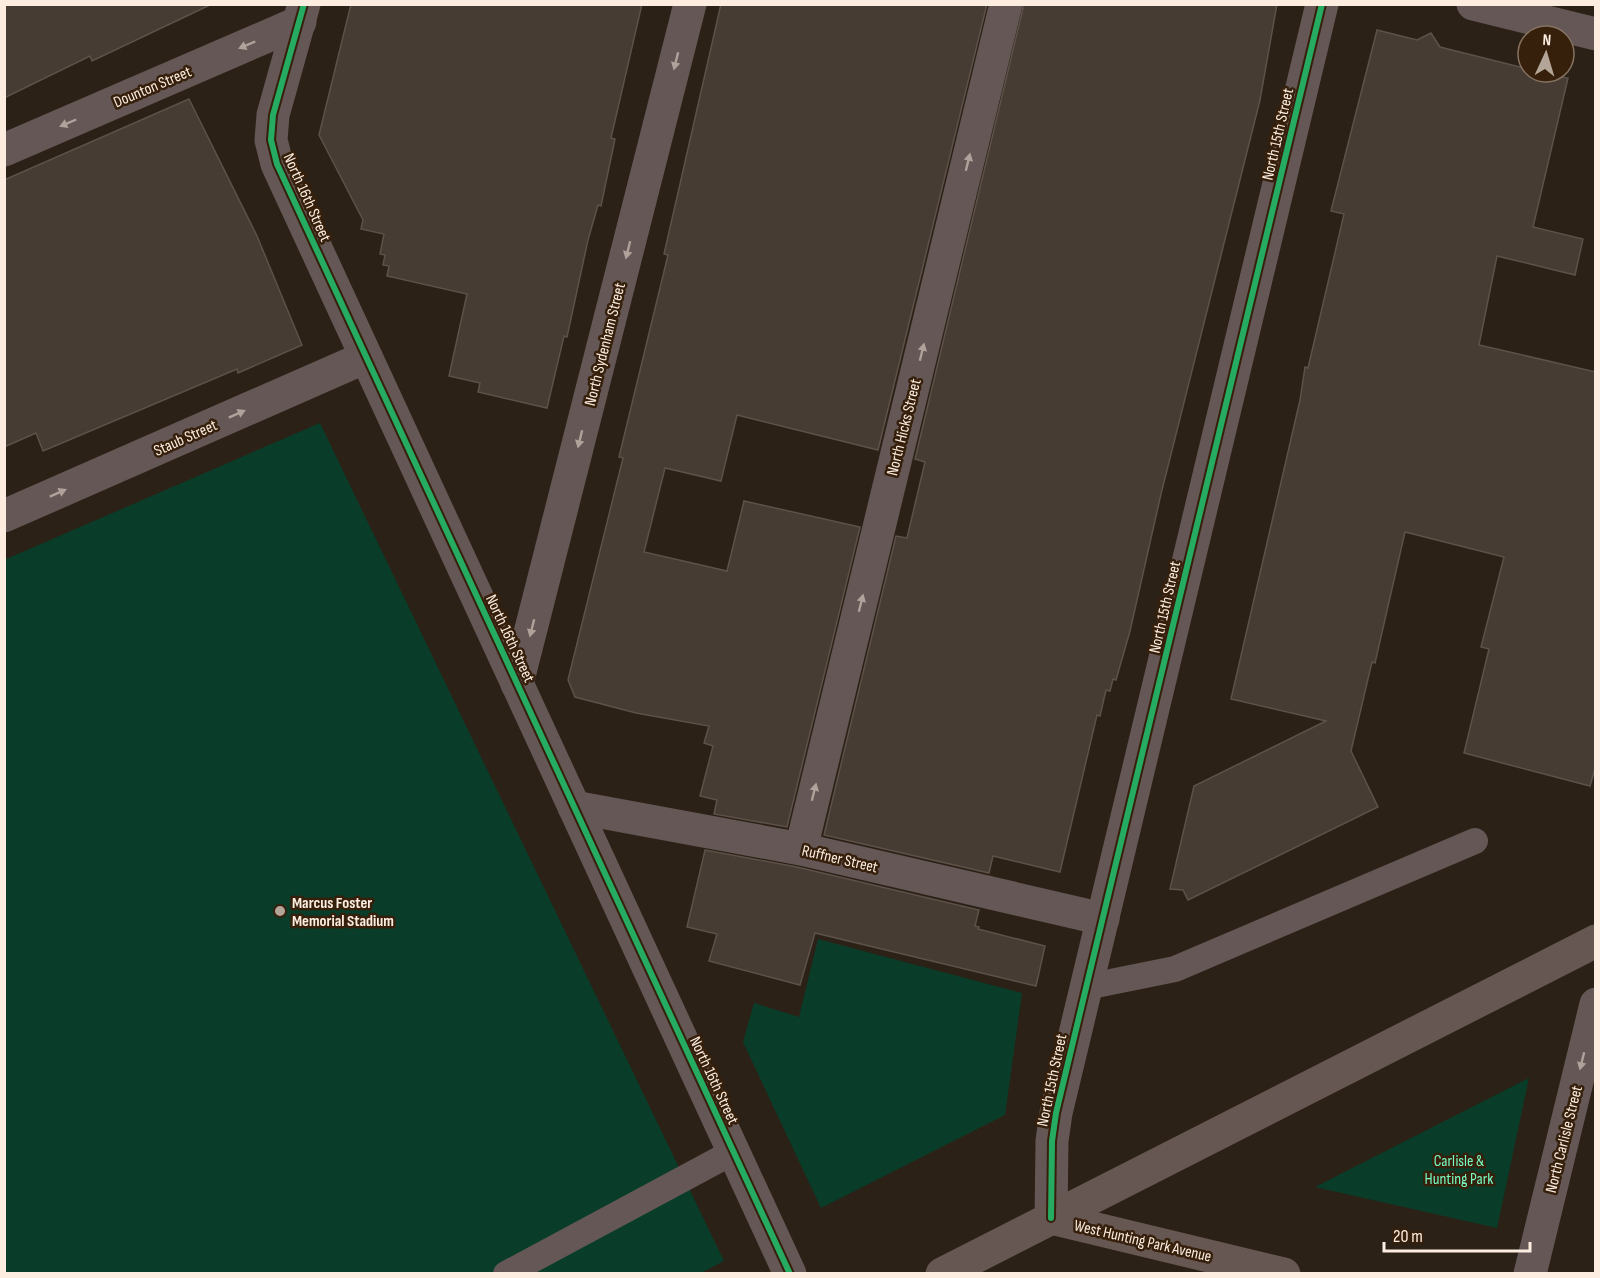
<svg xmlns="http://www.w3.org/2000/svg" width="1600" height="1278" viewBox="0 0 1600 1278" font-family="'Sofia Sans Condensed',sans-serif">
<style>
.green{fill:#093d29}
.building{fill:#463c33;stroke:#5c5249;stroke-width:1.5}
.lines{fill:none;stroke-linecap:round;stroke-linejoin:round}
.service{stroke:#645755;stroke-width:26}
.minor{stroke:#645755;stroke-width:33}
.primary{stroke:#675752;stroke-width:33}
.cycleway-casing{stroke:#36200c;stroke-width:10}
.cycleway{stroke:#26ab63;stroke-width:6}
.oneway{fill:#b0a29a}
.poi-dot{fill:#b3a699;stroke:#36200c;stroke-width:2}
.labels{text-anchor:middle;stroke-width:5;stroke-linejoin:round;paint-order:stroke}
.street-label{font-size:16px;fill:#fcede0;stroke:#36200c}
.poi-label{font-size:16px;font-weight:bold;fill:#fcede0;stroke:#36200c;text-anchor:start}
.park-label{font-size:16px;fill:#77fdc4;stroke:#36200c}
</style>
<rect width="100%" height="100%" fill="#2c2116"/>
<g class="green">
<path d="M320 423 724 1261 699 1274 5 1273 4 560Z"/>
<path d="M818 939 1022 993 1005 1115 821 1208 743 1042 754 1003 799 1017Z"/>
<path d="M1529 1078 1497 1228 1315 1187Z"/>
</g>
<g class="building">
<path d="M4 4H212L92 61 90 56 4 98Z"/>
<path d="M351 4H642L611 138 615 139 601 206 598 205 588 240 567 337 564 336 547 408 478 392 480 383 449 376 467 294 387 276 389 266 383 265 385 255 380 254 384 234 361 229 363 220 319 135Z"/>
<path d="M721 4H987L878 450 737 415 721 481 665 468 644 552 727 571 744 501 860 527 787 827 714 814 717 800 700 796 713 746 704 743 709 726 636 713 575 697 568 680 623 458 619 457 668 255 664 254Z"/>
<path d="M1024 4H1277L1260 100 1161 494 1130 631 1116 680 1113 679 1110 691 1106 690 1100 716 1097 715 1060 872 993 856 989 873 824 835 896 536 907 538 925 462 915 459Z"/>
<path d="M1377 30 1417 40 1431 33 1440 47 1528 69V72L1568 78 1533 227 1583 239 1575 275 1497 256 1479 345 1596 372V765L1590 786 1464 753 1489 649 1481 647 1504 557 1405 532 1375 663 1372 662 1351 751 1378 807 1188 900 1183 890 1170 889 1194 786 1326 721 1231 699 1300 400 1305 367 1308 368 1344 214 1331 211Z"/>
<path d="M189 99 257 236 302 345 238 373 237 369 43 451 36 433 4 447V180Z"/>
<path d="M705 850 797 867 979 910 975 926 979 927 978 929 1045 946 1036 986 815 933 800 985 709 961 717 934 687 927Z"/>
</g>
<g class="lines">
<g class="service">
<path d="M1086 987 1175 969 1475 841"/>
<path d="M506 1274 733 1152"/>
</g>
<g class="minor">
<path d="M304 4 273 115 271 140 277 164 790 1274"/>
<path d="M1473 4 1596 34"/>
<path d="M4 150 300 22"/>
<path d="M4 516 366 357"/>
<path d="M517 684 690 4"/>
<path d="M574 807 801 849 1103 919"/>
<path d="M801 849 1006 4"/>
<path d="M1051 1218 1052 1141 1056 1113 1322 4"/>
<path d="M1530 1274 1596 1004"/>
</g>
<g class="primary">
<path d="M1051 1218 1284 1274"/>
<path d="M942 1274 1596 941"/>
</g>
<defs>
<g id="cycleway">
<path d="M304 4 273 115 271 140 277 164 790 1274"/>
<path d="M1051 1218 1052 1141 1056 1113 1322 4"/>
</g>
</defs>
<use href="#cycleway" class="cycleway-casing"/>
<use href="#cycleway" class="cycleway"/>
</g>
<defs><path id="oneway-solid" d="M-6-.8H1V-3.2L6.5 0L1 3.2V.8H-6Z" transform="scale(1.5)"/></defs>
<g class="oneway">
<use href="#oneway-solid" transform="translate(247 45) rotate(157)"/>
<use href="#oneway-solid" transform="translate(676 61) rotate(104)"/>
<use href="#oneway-solid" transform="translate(68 123) rotate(157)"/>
<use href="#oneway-solid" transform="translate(968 162) rotate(-76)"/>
<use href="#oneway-solid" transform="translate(628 250) rotate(104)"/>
<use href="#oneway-solid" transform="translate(922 352) rotate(-76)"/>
<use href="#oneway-solid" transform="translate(237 414) rotate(-24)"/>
<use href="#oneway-solid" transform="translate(580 439) rotate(104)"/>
<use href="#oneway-solid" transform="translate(58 493) rotate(-24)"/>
<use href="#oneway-solid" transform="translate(861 603) rotate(-76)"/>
<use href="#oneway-solid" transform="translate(532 628) rotate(104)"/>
<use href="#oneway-solid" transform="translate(814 792) rotate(-76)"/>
<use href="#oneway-solid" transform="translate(1582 1061) rotate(104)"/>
</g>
<circle class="poi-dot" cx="280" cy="911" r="6"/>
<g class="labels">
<g class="street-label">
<text transform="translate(152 86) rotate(-23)" y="6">Dounton Street</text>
<text transform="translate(1277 134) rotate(-77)" y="6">North 15th Street</text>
<text transform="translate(308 197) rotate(66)" y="6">North 16th Street</text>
<text transform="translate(604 344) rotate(-76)" y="6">North Sydenham Street</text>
<text transform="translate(903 427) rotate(-76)" y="6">North Hicks Street</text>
<text transform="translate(185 437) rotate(-24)" y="6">Staub Street</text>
<text transform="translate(1164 607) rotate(-77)" y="6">North 15th Street</text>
<text transform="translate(511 638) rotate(65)" y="6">North 16th Street</text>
<text transform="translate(840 858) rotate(13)" y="6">Ruffner Street</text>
<text transform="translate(715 1080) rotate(65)" y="6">North 16th Street</text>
<text transform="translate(1051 1080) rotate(-78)" y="6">North 15th Street</text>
<text transform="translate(1563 1139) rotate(-76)" y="6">North Carlisle Street</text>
<text transform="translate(1143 1240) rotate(13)" y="6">West Hunting Park Avenue</text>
</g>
<g class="poi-label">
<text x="292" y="908">Marcus Foster<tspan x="292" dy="18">Memorial Stadium</tspan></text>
</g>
<g class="park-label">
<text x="1459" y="1166">Carlisle &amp;<tspan x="1459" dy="18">Hunting Park</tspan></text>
</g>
</g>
<rect width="1600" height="1278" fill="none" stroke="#fcede0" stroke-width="12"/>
<g transform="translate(1546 54) rotate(4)"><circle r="28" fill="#36200c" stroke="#857261" stroke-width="1.5"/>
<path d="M0-4.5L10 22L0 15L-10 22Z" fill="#b3a699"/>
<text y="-9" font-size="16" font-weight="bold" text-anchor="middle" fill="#fcede0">N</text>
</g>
<path d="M1384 1242v9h146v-9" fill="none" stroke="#fcede0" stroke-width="3"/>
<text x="1393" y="1242" font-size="18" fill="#fcede0" stroke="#36200c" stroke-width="4.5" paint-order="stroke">20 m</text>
</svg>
